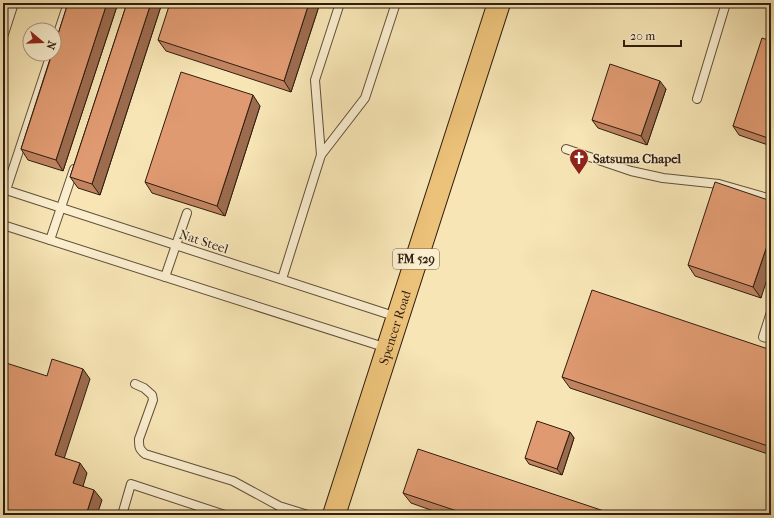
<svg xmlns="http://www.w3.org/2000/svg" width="774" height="518" viewBox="0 0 774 518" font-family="'IM FELL French Canon',serif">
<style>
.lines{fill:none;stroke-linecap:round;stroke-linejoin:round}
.lane-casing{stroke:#614f38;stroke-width:10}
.primary-casing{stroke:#2f1d0f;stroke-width:24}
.lane{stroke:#faeecf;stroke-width:8}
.primary{stroke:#ecc27a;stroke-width:22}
.wall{fill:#c18461;stroke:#2f1d0f}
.shaded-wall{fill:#9d6c4f;stroke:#2f1d0f}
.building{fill:#e09a71;stroke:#2f1d0f}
.labels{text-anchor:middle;stroke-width:3;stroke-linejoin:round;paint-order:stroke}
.shield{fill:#faeecf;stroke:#6c5c49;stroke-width:1}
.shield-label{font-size:12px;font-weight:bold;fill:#2f1d0f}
.poi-label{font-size:13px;font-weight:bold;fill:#2f1d0f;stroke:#faeecf;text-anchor:start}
.street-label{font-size:13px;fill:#2f1d0f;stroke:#faeecf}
</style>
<rect width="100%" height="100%" fill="#f7e5b5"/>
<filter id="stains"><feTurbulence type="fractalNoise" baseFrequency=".005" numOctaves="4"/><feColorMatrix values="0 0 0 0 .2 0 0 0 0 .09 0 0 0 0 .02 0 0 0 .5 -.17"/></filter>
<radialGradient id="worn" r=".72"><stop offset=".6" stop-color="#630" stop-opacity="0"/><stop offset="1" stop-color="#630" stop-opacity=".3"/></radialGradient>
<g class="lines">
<defs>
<g id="lane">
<path d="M3 37 14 3"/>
<path d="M54 45 68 3"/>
<path d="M697 99 726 3"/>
<path d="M566 149 631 171 663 178 719 184 771 199"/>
<path d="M321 155 315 80 340 3"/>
<path d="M3 189 397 317"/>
<path d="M6 190 51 54"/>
<path d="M3 225 387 348"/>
<path d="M50 240 74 169"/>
<path d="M165 277 187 213"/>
<path d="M282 279 321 155 365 98 396 3"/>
<path d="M771 312 763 337 771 339"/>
<path d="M135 384 144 388 152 395 153 400 139 439C139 447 139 449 145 454L233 481 279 506 308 515"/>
<path d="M122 515 131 484 225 515"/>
</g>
<g id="primary">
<path id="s1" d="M334 515 499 3"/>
</g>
</defs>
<use href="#lane" class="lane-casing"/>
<use href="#primary" class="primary-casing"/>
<use href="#lane" class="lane"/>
<use href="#primary" class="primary"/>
</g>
<g class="wall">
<path d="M68 3H118L63 171 28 160 21 149Z"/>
<path d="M127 3H162L100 195 78 188 70 177Z"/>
<path d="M320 3 291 92 166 51 158 40Z"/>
<path d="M771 41V146L739 135 733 126Z"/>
<path d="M666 89 647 145 598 128 592 120Z"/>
<path d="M260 106 225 216 152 193 145 182Z"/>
<path d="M771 201 761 298 695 276 688 265Z"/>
<path d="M771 350V455L570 388 562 377Z"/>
<path d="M570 432 574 438 562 475 529 464 525 458Z"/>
<path d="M403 493 616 515H445L411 503Z"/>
</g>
<g class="shaded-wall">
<path d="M107 3H118L63 171 56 160Z"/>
<path d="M151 3H162L100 195 92 184Z"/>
<path d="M309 3H320L291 92 284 81Z"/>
<path d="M660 81 666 89 647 145 641 136Z"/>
<path d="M253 95 260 106 225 216 217 206Z"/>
<path d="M771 234V267L761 298 753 287Z"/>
<path d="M83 369 90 379 62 465 55 455Z"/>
<path d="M570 432 574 438 562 475 557 469Z"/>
<path d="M80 463 87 473 81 493 73 483Z"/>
<path d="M94 490 102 500 97 515H86Z"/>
</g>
<g class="building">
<path d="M68 3H107L56 160 21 149 52 54H54V47Z"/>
<path d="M127 3H151L92 184 70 177Z"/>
<path d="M170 3H309L284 81 158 40Z"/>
<path d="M762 38 771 41V139L733 126Z"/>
<path d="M610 64 660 81 641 136 592 120Z"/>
<path d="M181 72 253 95 217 206 145 182Z"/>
<path d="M715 182 771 201V234L753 287 688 265Z"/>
<path d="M592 290 771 350V447L562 377Z"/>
<path d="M52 359 83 369 55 455 80 463 73 483 94 490 86 515H3V362L47 376Z"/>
<path d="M537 421 570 432 557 469 525 458Z"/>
<path d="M418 449 616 515H469L403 493Z"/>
</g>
<defs>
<symbol id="church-pin" viewBox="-11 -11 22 30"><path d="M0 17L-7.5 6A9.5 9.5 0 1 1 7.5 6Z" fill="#8f2418" stroke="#faeecf"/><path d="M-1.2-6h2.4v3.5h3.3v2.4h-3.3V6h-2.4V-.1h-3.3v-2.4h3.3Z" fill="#fff"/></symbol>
</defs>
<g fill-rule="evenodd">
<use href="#church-pin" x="568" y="147" width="22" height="30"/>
</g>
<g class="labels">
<rect class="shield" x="393" y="249" width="46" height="20" rx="3"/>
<g class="shield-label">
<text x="416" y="263">FM 529</text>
</g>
<g class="poi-label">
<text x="593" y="163">Satsuma Chapel</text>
</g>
<g class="street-label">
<text transform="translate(204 241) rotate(18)" y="5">Nat Steel</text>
<text dy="5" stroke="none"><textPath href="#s1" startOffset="197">Spencer Road</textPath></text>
</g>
</g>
<rect width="774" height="518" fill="none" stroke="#f7e5b5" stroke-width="16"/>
<rect x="4" y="4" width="766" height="510" fill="none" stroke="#2f1d0f" stroke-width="2"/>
<rect x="8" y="8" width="758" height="502" fill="none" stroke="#2f1d0f"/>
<g transform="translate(42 42) rotate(109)"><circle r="19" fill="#faeecf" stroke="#a99a82"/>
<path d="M0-3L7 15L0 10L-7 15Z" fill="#8f2418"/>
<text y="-6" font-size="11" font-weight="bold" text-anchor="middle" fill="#2f1d0f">N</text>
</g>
<path d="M624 40v6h57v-6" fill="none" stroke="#2f1d0f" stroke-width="2"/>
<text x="630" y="40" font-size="12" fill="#2f1d0f" stroke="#faeecf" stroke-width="3" paint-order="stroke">20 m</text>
<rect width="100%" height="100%" filter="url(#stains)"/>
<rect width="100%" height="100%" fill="url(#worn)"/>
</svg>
